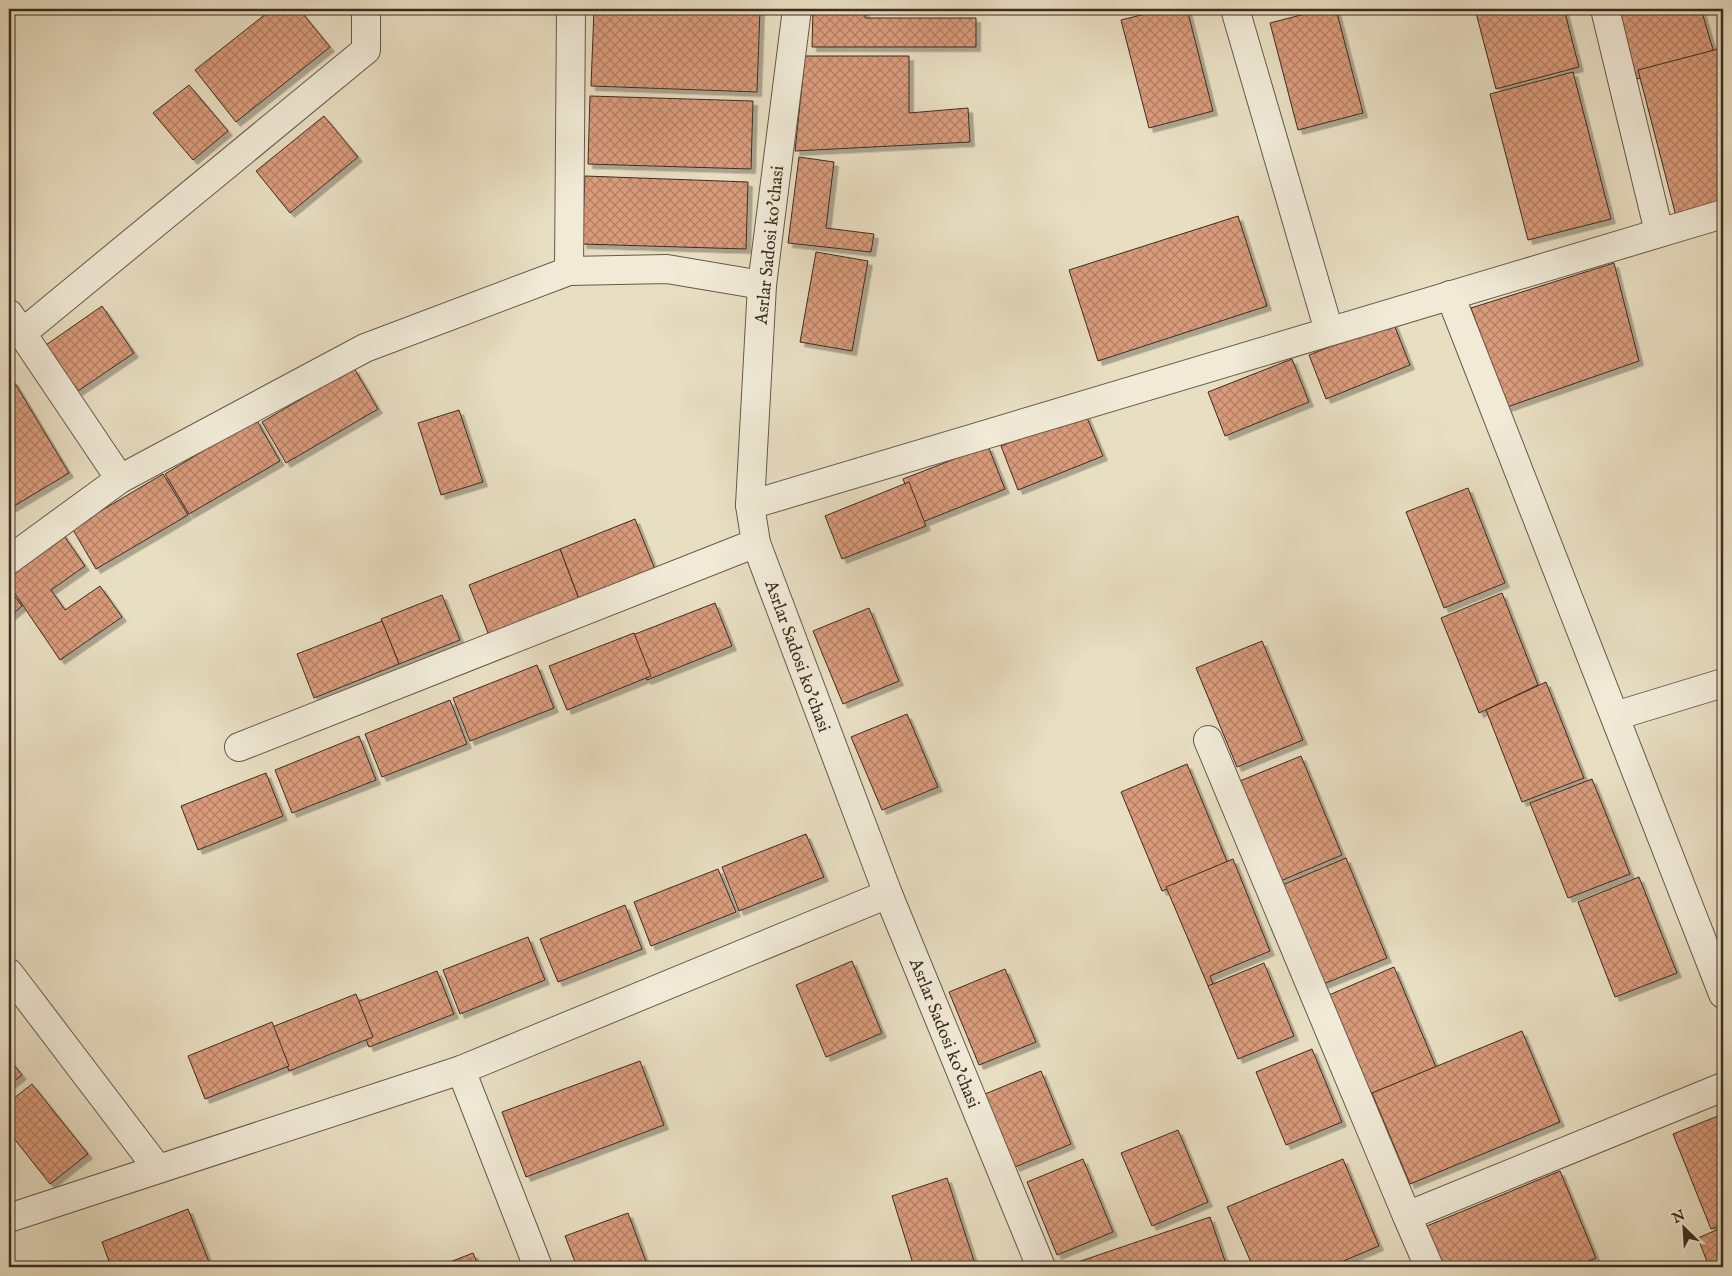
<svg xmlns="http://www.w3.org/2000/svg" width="1732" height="1276" viewBox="0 0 1732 1276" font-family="'IM FELL English',serif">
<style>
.building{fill:url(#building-cross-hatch);stroke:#3c2d21;filter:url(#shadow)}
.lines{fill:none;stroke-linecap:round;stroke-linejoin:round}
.street-casing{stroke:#675949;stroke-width:30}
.street{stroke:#f0ead7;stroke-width:28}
.labels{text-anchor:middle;stroke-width:4.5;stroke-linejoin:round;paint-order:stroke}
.street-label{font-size:18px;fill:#3c2d21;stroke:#f0ead7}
</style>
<defs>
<pattern id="building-cross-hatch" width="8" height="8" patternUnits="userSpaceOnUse" patternTransform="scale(1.25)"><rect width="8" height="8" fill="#da9b7b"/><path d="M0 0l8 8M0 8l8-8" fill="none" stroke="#b27f64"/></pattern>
<filter id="shadow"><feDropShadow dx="4.5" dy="4.5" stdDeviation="0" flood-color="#0004"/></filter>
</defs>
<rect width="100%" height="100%" fill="#e8dec2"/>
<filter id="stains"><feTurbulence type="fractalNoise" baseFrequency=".004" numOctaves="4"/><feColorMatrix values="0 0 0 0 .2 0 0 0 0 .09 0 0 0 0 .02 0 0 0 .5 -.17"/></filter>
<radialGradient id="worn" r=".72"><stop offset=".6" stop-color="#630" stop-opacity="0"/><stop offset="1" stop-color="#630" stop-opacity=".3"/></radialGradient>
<g class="building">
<path d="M272 9H299L330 47 236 122 195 70Z"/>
<path d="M594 9H760L757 92 591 86Z"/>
<path d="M813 9H865V18H976V47H812Z"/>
<path d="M1165 9H1187L1213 111 1149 128 1121 20Z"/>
<path d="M1324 9H1336L1363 113 1298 130 1270 23Z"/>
<path d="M1475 9H1564L1579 67 1496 89Z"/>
<path d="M1617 9H1701L1715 56 1637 79Z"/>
<path d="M1722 48 1723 54V204L1676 216 1638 70Z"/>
<path d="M805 56H909V113L968 108 970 142 795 151Z"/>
<path d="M1573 72 1611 219 1528 240 1490 94Z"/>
<path d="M189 85 228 131 193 160 153 113Z"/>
<path d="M590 96 753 101 751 169 588 164Z"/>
<path d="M324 116 358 157 290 213 256 171Z"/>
<path d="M799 157 834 162 826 228 874 234 871 252 788 243Z"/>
<path d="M585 176 748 182 746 249 582 244Z"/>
<path d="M1238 216 1267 306 1098 361 1069 270Z"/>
<path d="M816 252 868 261 852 351 800 342Z"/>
<path d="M1614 263 1639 361 1507 407 1471 308Z"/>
<path d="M102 306 134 353 78 391 46 345Z"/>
<path d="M1393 322 1410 365 1326 399 1309 355Z"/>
<path d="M1292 359 1309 402 1225 436 1208 392Z"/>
<path d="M354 368 378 409 286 463 262 422Z"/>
<path d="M13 380 69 473 9 509V447L13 445 9 437V382Z"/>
<path d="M459 410 483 482 441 495 418 423Z"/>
<path d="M1085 413 1103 456 1018 490 1001 446Z"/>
<path d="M256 419 280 461 189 514 165 474Z"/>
<path d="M988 446 1005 489 920 523 903 479Z"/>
<path d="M163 474 188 515 96 569 72 528Z"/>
<path d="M909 482 926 526 842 559 825 516Z"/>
<path d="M1468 488 1505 583 1444 608 1406 512Z"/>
<path d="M635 519 656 572 580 602 560 549Z"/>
<path d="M60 530 85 566 51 590 65 610 100 586 122 617 60 660 9 585V566Z"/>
<path d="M560 549 580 602 490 638 469 585Z"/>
<path d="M9 589 22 606 9 617Z"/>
<path d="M1502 593 1538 685 1479 713 1441 618Z"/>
<path d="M442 595 460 640 399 664 381 619Z"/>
<path d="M715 603 732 646 647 680 630 636Z"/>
<path d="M869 608 899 681 843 704 813 631Z"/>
<path d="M382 621 399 664 314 698 297 654Z"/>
<path d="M634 633 651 676 567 710 549 666Z"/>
<path d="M1262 641 1303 740 1237 767 1196 668Z"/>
<path d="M537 665 554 708 470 741 453 698Z"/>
<path d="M1546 682 1584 778 1522 802 1486 710Z"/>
<path d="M450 700 467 744 382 777 365 734Z"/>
<path d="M907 714 938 787 882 810 851 737Z"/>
<path d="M359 736 376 780 292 813 275 770Z"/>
<path d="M1301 756 1342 855 1278 882 1235 783Z"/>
<path d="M1187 764 1228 864 1162 891 1121 792Z"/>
<path d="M266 773 283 816 198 850 181 806Z"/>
<path d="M1592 779 1630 874 1568 898 1530 803Z"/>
<path d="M806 834 824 877 739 911 722 867Z"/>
<path d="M1346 858 1387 958 1321 985 1280 886Z"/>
<path d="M1233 859 1270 951 1210 976 1213 984 1208 986 1166 887Z"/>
<path d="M718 869 736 912 651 946 634 902Z"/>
<path d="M1639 877 1677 973 1615 997 1578 902Z"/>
<path d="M625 905 642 949 558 982 540 939Z"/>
<path d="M528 937 545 980 460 1014 443 970Z"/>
<path d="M852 961 882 1033 826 1057 796 985Z"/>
<path d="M1264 963 1294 1036 1238 1059 1208 986Z"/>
<path d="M1394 967 1436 1067 1370 1094 1329 995Z"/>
<path d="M1005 969 1036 1042 979 1065 949 992Z"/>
<path d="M437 971 454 1014 369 1047 352 1004Z"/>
<path d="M356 994 373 1037 289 1071 272 1027Z"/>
<path d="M272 1022 289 1066 205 1099 188 1056Z"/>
<path d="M1522 1031 1560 1122 1410 1184 1372 1093Z"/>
<path d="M1312 1049 1342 1122 1286 1145 1256 1072Z"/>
<path d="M9 1059 22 1075 9 1085Z"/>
<path d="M640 1061 664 1125 526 1177 502 1112Z"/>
<path d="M1041 1071 1071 1144 1015 1167 985 1094Z"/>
<path d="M32 1084 88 1154 50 1184 9 1132V1102Z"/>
<path d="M1723 1114V1225L1711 1229 1673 1134Z"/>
<path d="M1178 1130 1208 1202 1152 1226 1121 1153Z"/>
<path d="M1083 1159 1113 1232 1057 1255 1027 1182Z"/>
<path d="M1343 1159 1379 1246 1329 1267H1253L1227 1207Z"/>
<path d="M1560 1171 1596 1258 1574 1267H1438L1422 1228Z"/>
<path d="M947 1178 976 1267H914L892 1196Z"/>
<path d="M188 1209 209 1262 197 1267H111L102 1242Z"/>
<path d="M628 1213 648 1267H577L565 1236Z"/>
<path d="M1210 1217 1227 1267H1070L1069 1265Z"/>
<path d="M1723 1227V1267H1709L1698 1238Z"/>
<path d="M473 1253 479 1267H437Z"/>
</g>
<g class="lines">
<defs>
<g id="street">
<path d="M571 9 569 271 667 269 762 285"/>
<path d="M797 9 762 285 750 505 756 543 888 894 1041 1267"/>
<path d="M1235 9 1329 331"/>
<path d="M1605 9 1659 232"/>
<path d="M1450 295 1723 994"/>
<path d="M9 314 120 479"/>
<path d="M21 334 366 50V9"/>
<path d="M750 505 1723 214"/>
<path d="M9 560 120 479 365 348 569 271"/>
<path d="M1615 716 1723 683"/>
<path d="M1208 740 1407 1216 1723 1087"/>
<path d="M239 747 756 543"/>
<path d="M9 973 158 1169"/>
<path d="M461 1070 538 1267"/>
<path d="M1407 1216 1429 1267"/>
<path d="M9 1218 461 1070 888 894"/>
</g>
</defs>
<use href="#street" class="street-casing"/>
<use href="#street" class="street"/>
</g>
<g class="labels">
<g class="street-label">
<text transform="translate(769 245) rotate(-84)" y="6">Asrlar Sadosi ko'chasi</text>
<text transform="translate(798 656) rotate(70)" y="6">Asrlar Sadosi ko'chasi</text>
<text transform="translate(945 1033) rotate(68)" y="6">Asrlar Sadosi ko'chasi</text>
</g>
</g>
<rect width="1732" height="1276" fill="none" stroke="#e8dec2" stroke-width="30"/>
<rect x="10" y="10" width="1712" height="1256" fill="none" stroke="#3c2d21" stroke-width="2.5"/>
<rect x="15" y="15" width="1702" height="1246" fill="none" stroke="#3c2d21"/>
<g transform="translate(1684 1228) rotate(335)" stroke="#f0ead7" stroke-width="4" paint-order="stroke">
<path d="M0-4L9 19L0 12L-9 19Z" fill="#3c2d21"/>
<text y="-8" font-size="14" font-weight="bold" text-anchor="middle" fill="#3c2d21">N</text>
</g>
<rect width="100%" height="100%" filter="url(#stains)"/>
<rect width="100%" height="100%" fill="url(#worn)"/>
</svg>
